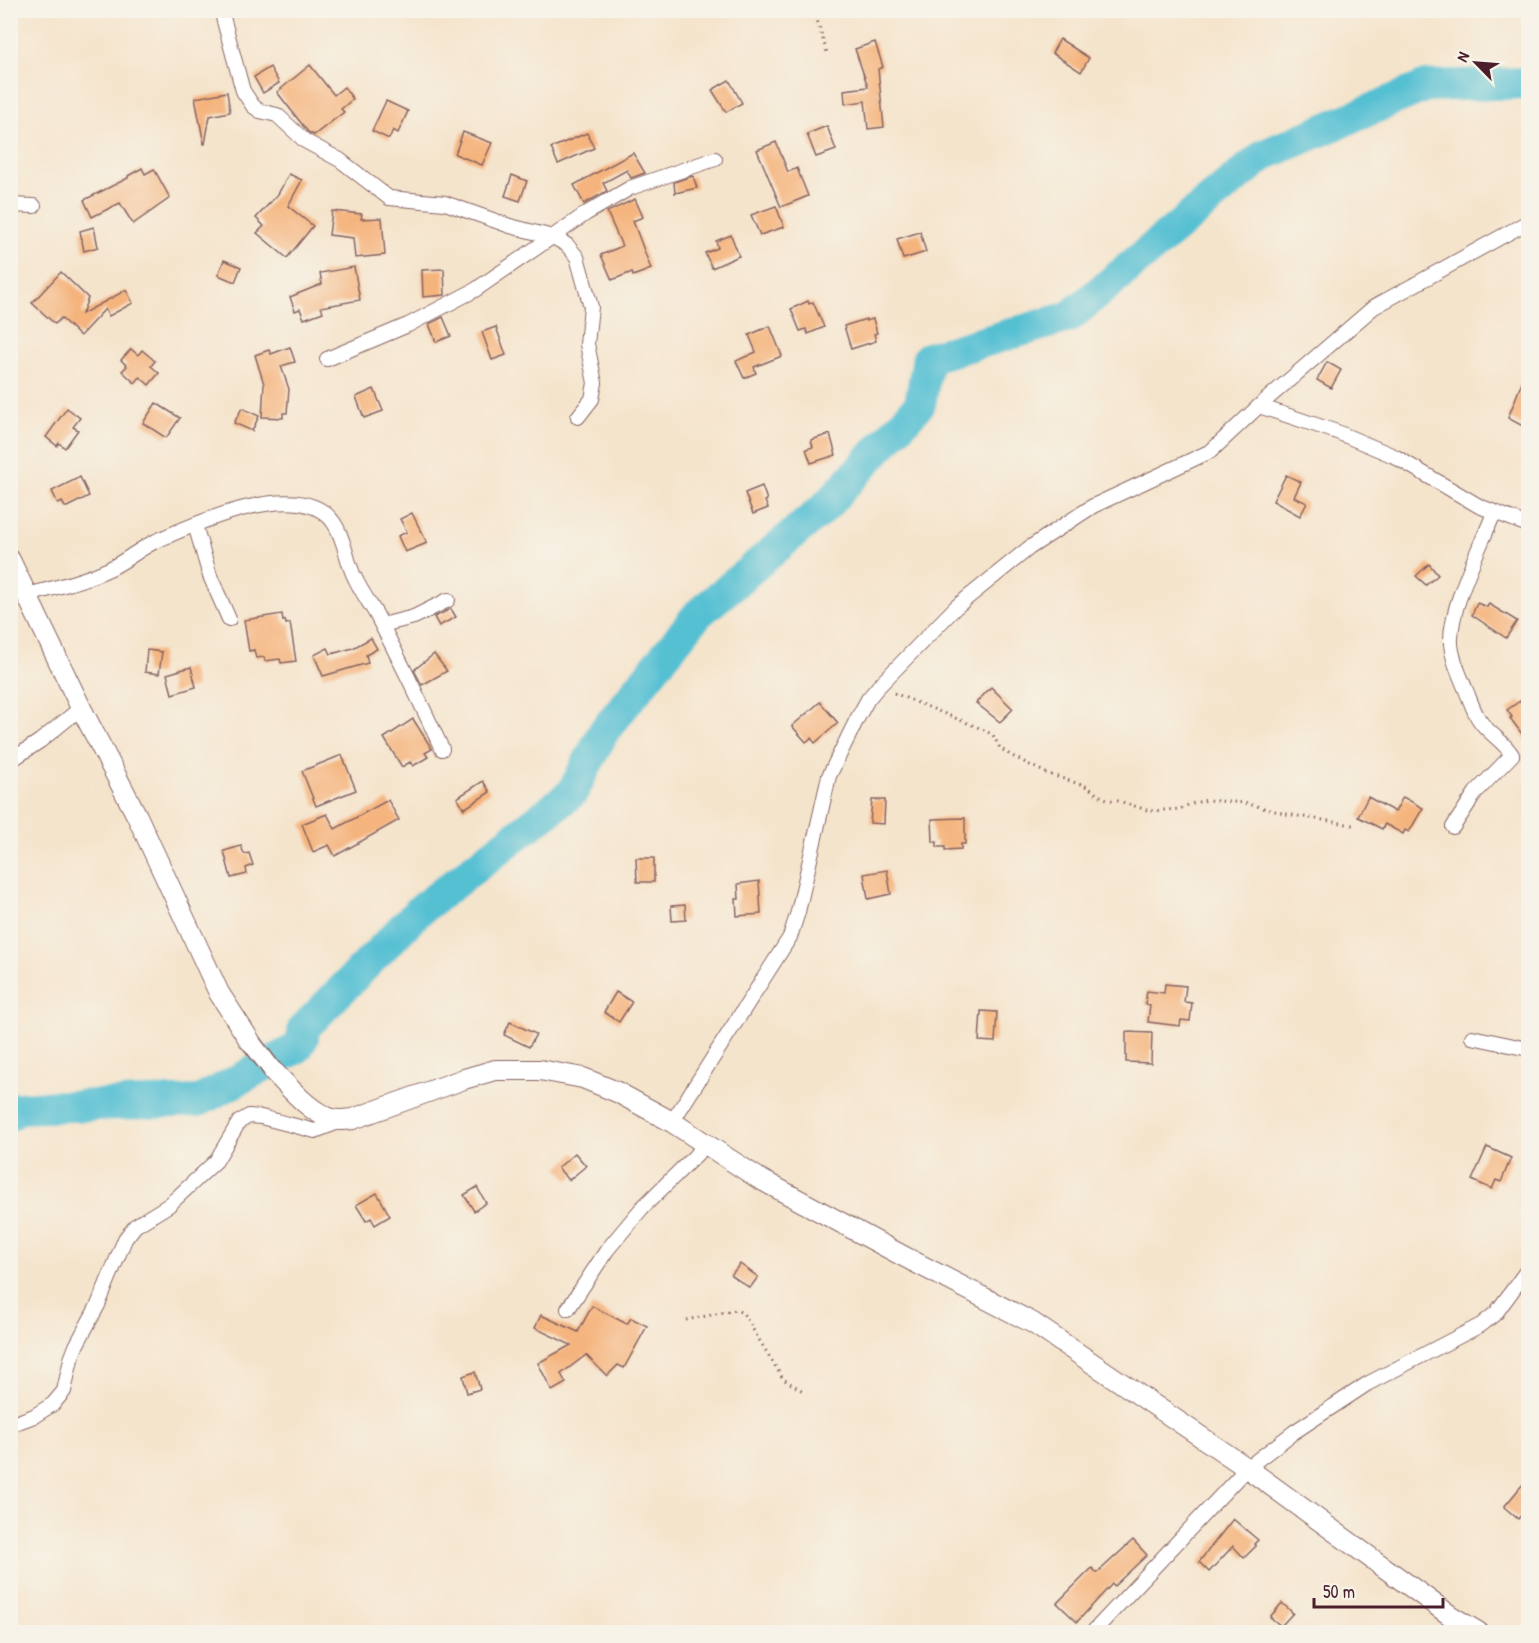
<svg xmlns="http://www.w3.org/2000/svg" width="1539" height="1643" viewBox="0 0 1539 1643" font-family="'Patrick Hand',sans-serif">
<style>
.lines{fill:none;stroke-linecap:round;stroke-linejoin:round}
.river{stroke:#57c0d3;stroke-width:32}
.building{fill:#f5b47d}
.minor-casing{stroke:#866463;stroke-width:16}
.tertiary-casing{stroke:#866463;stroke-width:21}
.secondary-casing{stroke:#866463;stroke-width:22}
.path{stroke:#866463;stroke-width:3;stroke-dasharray:1.5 4.5;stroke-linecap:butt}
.minor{stroke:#fff;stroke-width:14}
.tertiary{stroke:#fff;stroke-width:18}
.secondary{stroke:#fff;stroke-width:20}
</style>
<rect width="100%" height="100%" fill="#f7f3e8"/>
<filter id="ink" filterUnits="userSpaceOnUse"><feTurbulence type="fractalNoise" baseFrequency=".0167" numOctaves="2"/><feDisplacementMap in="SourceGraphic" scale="12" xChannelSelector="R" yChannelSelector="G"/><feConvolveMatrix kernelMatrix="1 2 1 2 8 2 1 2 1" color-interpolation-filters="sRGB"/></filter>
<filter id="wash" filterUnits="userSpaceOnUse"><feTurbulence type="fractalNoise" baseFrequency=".008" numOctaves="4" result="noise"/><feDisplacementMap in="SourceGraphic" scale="24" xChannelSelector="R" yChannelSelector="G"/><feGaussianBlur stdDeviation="1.35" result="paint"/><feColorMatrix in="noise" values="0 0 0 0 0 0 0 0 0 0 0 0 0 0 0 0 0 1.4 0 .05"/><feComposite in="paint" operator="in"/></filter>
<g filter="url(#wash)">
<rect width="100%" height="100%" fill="#f5e4cc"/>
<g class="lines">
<path class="river" d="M10 1115 18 1108 199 1101 297 1048 303 1038V1029L420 910 572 793 604 731 698 614 824 508 920 404 928 358 1069 317 1264 155 1426 86 1528 83"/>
</g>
<g id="blocks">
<g class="building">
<path d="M1060 39 1089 58 1081 72 1052 53Z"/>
<path d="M875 42 883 67 878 69 884 127 868 129 865 101 845 104 844 90 868 87 855 49Z"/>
<path d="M310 65 334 95 344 87 353 99 341 109 344 112 314 135 308 132 277 92Z"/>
<path d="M270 67 279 83 263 93 254 77Z"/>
<path d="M729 80 742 103 726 112 712 90Z"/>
<path d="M227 92 230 112 210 116 205 144H204L195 98Z"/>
<path d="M386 101 408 111 398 133 393 130 389 139 372 131Z"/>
<path d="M827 126 836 150 816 157 807 134Z"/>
<path d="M463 132 492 143 482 165 455 154Z"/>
<path d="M587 133 594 148 558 164 551 148Z"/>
<path d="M776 142 788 172 797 168 808 196 781 207 757 150Z"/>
<path d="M633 153 645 173 631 178 627 170 603 183 607 191 584 204 574 185Z"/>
<path d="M142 168 145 174 154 169 170 198 133 224 120 203 92 217 84 200 128 178V176Z"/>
<path d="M289 174 302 180 288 206 313 226 287 258 257 233 264 226 256 218 278 194Z"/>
<path d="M512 175 527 181 520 201 505 196Z"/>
<path d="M693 176 697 188 675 193 674 182Z"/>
<path d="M635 199 643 217 633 221 651 269 633 276 632 272 612 280 601 255 622 246 607 212Z"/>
<path d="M776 206 784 227 760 235 751 215Z"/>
<path d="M332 211 362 214 361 219 382 218 385 255 355 258 353 238 329 235Z"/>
<path d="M94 227 98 247 84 251 80 231Z"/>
<path d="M920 232 926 252 903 259 897 239Z"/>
<path d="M731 235 739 256 712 268 705 253 718 248 716 241Z"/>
<path d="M224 260 241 267 235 282 218 275Z"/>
<path d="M354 267 360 300 321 307 323 312 304 319 300 309 295 311 290 297 322 284 320 273Z"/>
<path d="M444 269 445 295 423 297 422 270Z"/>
<path d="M61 272 88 298 82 314 126 290 133 303 109 316 105 309 80 336 61 318 55 324 32 303Z"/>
<path d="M808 301 809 304 813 302 824 327 808 334 806 329 800 331 791 309Z"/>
<path d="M443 317 451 336 436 342 429 324Z"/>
<path d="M866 319V321L873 319 877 333 874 334 876 341 851 349 844 326Z"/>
<path d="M770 326 782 356 754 367 756 373 744 378 736 361 756 352 749 335Z"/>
<path d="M496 327 506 355 492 360 482 332Z"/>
<path d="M290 347 295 362 281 366 289 389 287 413H283V418L262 417 264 384 255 355 269 350 271 354Z"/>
<path d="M131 349 138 355 142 350 155 361 151 366 159 373 149 385 140 377 135 383 122 371 127 366 121 360Z"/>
<path d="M1327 362 1341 370 1331 388 1317 380Z"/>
<path d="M1527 369H1528V429L1508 418Z"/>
<path d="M374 389 383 411 364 418 356 397Z"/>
<path d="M156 403 180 418 166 438 143 423Z"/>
<path d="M67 408 80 418 73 427 78 430 65 448 59 443 57 446 46 437Z"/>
<path d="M242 408 259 416 252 431 234 423Z"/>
<path d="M830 434 836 455 811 463 806 449 813 447 811 440Z"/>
<path d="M1286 475 1301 482 1294 497 1307 503 1300 516 1273 501Z"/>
<path d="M80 477 89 496 67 507H65L62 502 58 504 52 491Z"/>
<path d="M762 486 767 500 765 501 768 508 753 514 745 493Z"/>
<path d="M412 513 427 543 405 552 398 536 407 532 400 519Z"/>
<path d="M1429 564 1438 575 1426 585 1416 576Z"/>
<path d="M1477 603 1487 607 1489 604 1517 621 1506 638 1472 615Z"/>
<path d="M451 609 456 617 439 626 434 617Z"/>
<path d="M282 614 283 621 285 620 286 624 290 623 296 661 281 663 280 659 265 661 264 657 256 658 254 650 249 651 244 620Z"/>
<path d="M371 638 377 649 366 655 368 663 323 676 314 655 328 648 331 654 353 648Z"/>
<path d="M147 650 162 652 159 674 145 672Z"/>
<path d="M434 654 447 671 422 685 414 670Z"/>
<path d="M191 667 196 687 172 694 167 674Z"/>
<path d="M991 687 1013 709 1000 722 976 703Z"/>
<path d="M1520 701 1523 705 1528 701V742L1510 718 1512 717 1507 710Z"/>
<path d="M820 702 838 723 815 743 811 738 806 742 792 726Z"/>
<path d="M413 719 432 749 425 753 428 757 413 766 410 762 402 767 384 738Z"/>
<path d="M342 755 356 790 316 806 302 771Z"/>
<path d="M483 781 490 792 464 809 457 798Z"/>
<path d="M1368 797 1395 812 1403 797 1423 808 1409 832 1405 830 1403 834 1385 824 1382 829 1358 817Z"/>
<path d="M388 800 399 820 335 856 329 845 313 852 302 824 327 814 335 829Z"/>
<path d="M872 800H885L884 824 870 823Z"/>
<path d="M965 818V844H961V849L945 850V847H937V842H933L932 819Z"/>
<path d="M241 846 244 854 249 853 253 865 246 868 247 874 231 878 224 851Z"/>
<path d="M636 858H654V882H637Z"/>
<path d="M887 870 891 894 868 899 864 874Z"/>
<path d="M759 881 761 914 737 916 736 899H739L738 884Z"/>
<path d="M685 905 686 920 672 921 671 906Z"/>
<path d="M1165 984 1186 986 1184 1002 1192 1003 1190 1021 1181 1020 1180 1026 1148 1022 1150 1005 1145 1004 1147 991 1164 993Z"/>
<path d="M616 992 632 1002 619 1022 604 1012Z"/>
<path d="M981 1011 997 1012 995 1042 979 1041Z"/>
<path d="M510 1022 536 1034 529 1047 504 1035Z"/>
<path d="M1126 1032 1152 1033 1151 1063 1126 1062Z"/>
<path d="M1487 1147 1511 1158 1501 1182 1496 1180 1492 1189 1472 1180Z"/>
<path d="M575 1153 586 1166 569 1180 558 1168Z"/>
<path d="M477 1187 486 1203 474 1211 464 1195Z"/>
<path d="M377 1193 390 1216 375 1225 371 1218 366 1221 356 1205Z"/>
<path d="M740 1264 758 1277 750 1288 731 1275Z"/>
<path d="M592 1306 627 1324 631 1318 647 1326 624 1368 618 1365 607 1376 586 1355 561 1374 566 1383 552 1391 538 1363 571 1345 535 1328 541 1315 578 1332Z"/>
<path d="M475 1372 480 1389 467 1393 463 1376Z"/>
<path d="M1528 1478V1507L1518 1519 1504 1507Z"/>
<path d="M1233 1519 1258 1540 1254 1544 1256 1546 1244 1558 1233 1546 1209 1572 1199 1562Z"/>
<path d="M1133 1540 1147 1555 1114 1586 1112 1584 1077 1622 1057 1603 1092 1568 1097 1573Z"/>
<path d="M1282 1603 1293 1613 1281 1626 1270 1617Z"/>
</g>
</g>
</g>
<g filter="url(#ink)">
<use href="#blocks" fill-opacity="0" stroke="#866463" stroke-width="1.5"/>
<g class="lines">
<defs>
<g id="minor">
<path d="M221 10 243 91 253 106 260 111 277 115 305 141 340 160 389 198 445 203 510 226 553 237 567 245 577 257 591 307 587 344 595 383 592 399 578 417"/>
<path d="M10 205 34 206"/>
<path d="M327 359 408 325 475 290 587 213 630 188 715 159"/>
<path d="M1259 406 1337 432 1394 456 1479 506 1528 525"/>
<path d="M195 525 210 576 229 619"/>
<path d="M27 595C54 588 83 581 109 569 126 561 139 549 156 541 196 523 302 475 334 523 345 539 346 561 355 578 361 591 369 602 376 614 399 658 421 703 442 749"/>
<path d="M382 625 414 617 448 600"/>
<path d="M10 761 40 741 81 708"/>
<path d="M1453 827 1476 792 1512 755C1504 741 1489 734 1480 721 1473 711 1470 699 1465 688 1459 673 1452 659 1451 644 1449 607 1480 548 1494 513"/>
<path d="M1472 1037 1528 1049"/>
<path d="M672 1122 790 937 798 912 829 776 857 719 868 699 878 687 956 607 1029 548 1093 506 1211 451 1259 406 1374 307 1528 222"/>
<path d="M568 1309 607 1250 642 1208 707 1144"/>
<path d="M10 1425 34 1416 53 1404 64 1391 71 1359 76 1346 98 1305 125 1239 135 1226 169 1205 216 1161 239 1122 249 1116 261 1117 315 1131 341 1121"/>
<path d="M1093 1632 1247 1468 1294 1432 1367 1384 1481 1325 1496 1313 1528 1269"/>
</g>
<path id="tertiary" d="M250 1041 274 1072"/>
<g id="secondary">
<path d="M10 560 81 708 137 816 219 993 250 1041"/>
<path d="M274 1072C290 1088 308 1110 329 1118 337 1121 346 1120 353 1119L464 1079 495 1070H540L583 1078 617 1092 672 1122 758 1178 903 1256 1033 1323 1247 1468 1451 1616 1478 1632"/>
</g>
</defs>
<use href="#minor" class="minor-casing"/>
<use href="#tertiary" class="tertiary-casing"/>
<use href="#secondary" class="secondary-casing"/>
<g class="path">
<path d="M814 10 827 53"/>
<path d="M894 693 982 729 993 735 1000 748 1010 755 1046 773 1088 787 1098 795 1109 800 1119 801 1150 811 1180 809 1190 804 1207 800 1245 803 1286 814 1353 825"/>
<path d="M686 1320 736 1310 743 1313 783 1379 803 1391"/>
</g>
<use href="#minor" class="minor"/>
<use href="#tertiary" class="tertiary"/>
<use href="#secondary" class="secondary"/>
</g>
</g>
<rect width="1539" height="1643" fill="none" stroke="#f7f3e8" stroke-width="36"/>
<g transform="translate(1476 63) rotate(295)" stroke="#f7f3e8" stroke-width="4.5" paint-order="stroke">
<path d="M0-4.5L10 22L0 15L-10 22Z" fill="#4a1f2b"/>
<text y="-9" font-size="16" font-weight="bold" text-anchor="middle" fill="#4a1f2b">N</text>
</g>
<path d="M1314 1598v9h129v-9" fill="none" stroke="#4a1f2b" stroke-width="3"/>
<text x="1323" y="1598" font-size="18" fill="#4a1f2b" stroke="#f7f3e8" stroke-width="4.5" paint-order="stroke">50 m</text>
</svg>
